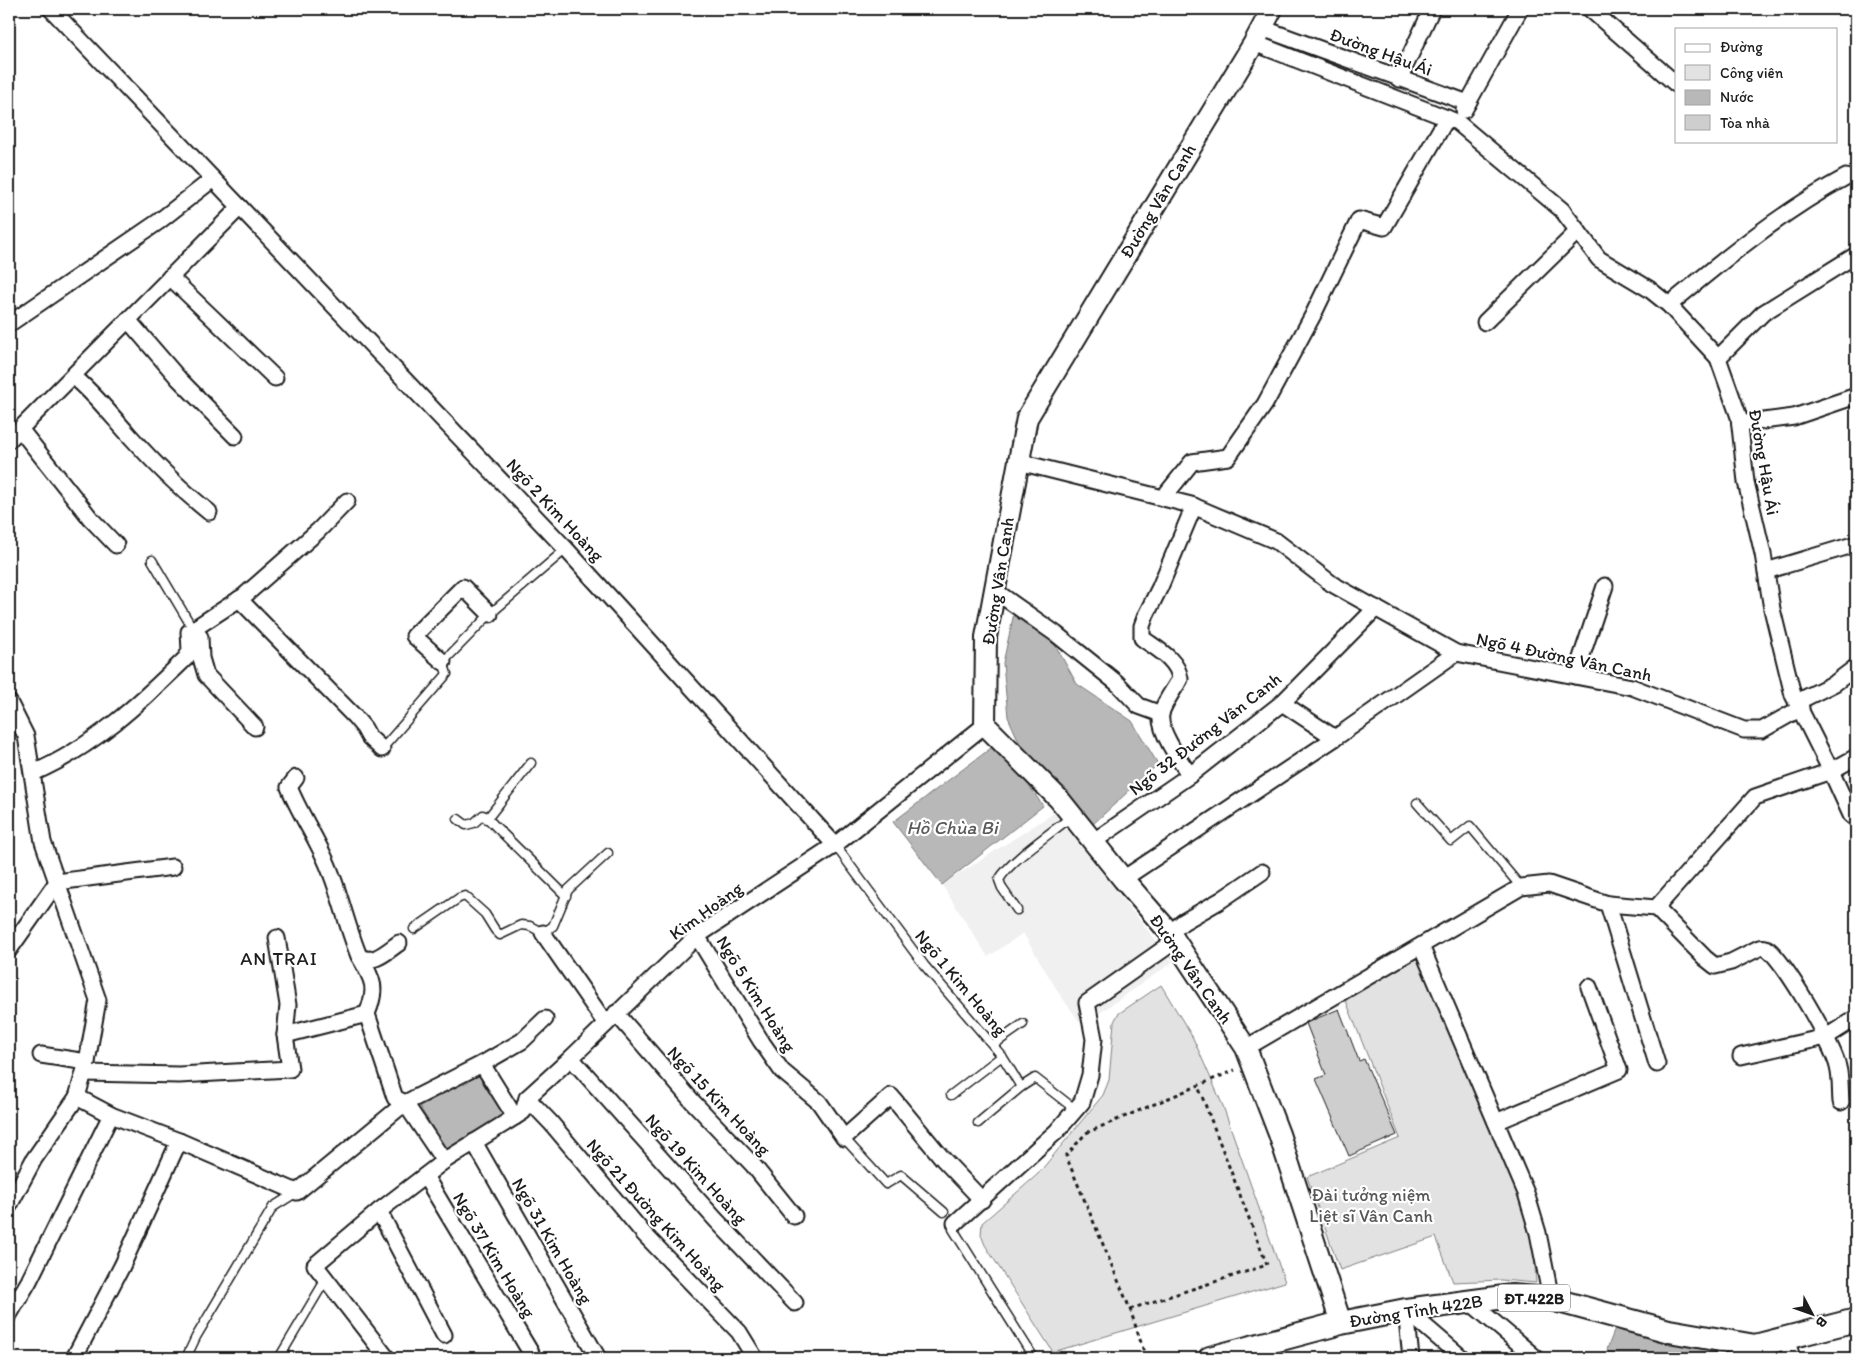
<svg xmlns="http://www.w3.org/2000/svg" width="1865" height="1367" viewBox="0 0 1865 1367" font-family="Itim,sans-serif">
<style>
.built{fill:#f0f0f0}
.green{fill:#e2e2e2;stroke:#7f7f7f}
.water{fill:#b8b8b8;stroke:#7a7a7a}
.building{fill:#cecece;stroke:#1c1c1c}
.lines{fill:none;stroke-linecap:round;stroke-linejoin:round}
.lane-casing{stroke:#1c1c1c;stroke-width:11}
.street-casing{stroke:#1c1c1c;stroke-width:19}
.secondary-casing{stroke:#1c1c1c;stroke-width:24}
.primary-casing{stroke:#1c1c1c;stroke-width:26}
.path{stroke:#1c1c1c;stroke-width:3;stroke-dasharray:4 4;stroke-linecap:butt}
.lane{stroke:#fff;stroke-width:8}
.street{stroke:#fff;stroke-width:15}
.secondary{stroke:#fff;stroke-width:20}
.primary{stroke:#fff;stroke-width:22}
.labels{text-anchor:middle;stroke-width:4.5;stroke-linejoin:round;paint-order:stroke}
.shield{fill:#fff;stroke:#606060;stroke-width:1}
.shield-label{font-size:16px;font-weight:bold;fill:#1c1c1c}
.street-label{font-size:18px;fill:#1c1c1c;stroke:#fff}
.park-label{font-size:18px;fill:#575757;stroke:#fff}
.water-label{font-size:19px;font-style:italic;fill:#5a5a5a;stroke:#fff}
.neighbourhood-label{font-size:19px;letter-spacing:1px;fill:#1c1c1c;stroke:#fff}
</style>
<rect width="100%" height="100%" fill="#fff"/>
<filter id="ink" filterUnits="userSpaceOnUse"><feTurbulence type="fractalNoise" baseFrequency=".02" numOctaves="2"/><feDisplacementMap in="SourceGraphic" scale="10" xChannelSelector="R" yChannelSelector="G"/><feConvolveMatrix kernelMatrix="1 2 1 2 8 2 1 2 1" color-interpolation-filters="sRGB"/></filter>
<g filter="url(#ink)">
<path class="built" d="M1054 813 1173 962 1082 1025 1060 995 1023 933 988 957 942 885Z"/>
<g class="green">
<path d="M1418 955 1512 1177 1533 1233 1536 1283 1501 1280 1453 1282 1436 1237 1340 1270 1307 1177 1400 1138 1344 996Z"/>
<path d="M1161 985 1193 1038 1223 1106 1285 1282 1053 1352 985 1245 981 1235 982 1223 1038 1174 1103 1095 1109 1080 1114 1022 1118 1014Z"/>
</g>
<g class="water">
<path d="M1014 613 1029 621 1054 643 1077 684 1132 721 1158 764 1091 826 1020 744 1008 717 1003 663Z"/>
<path d="M999 742 1043 806 942 885 893 822Z"/>
<path d="M477 1068 504 1116 447 1152 417 1102Z"/>
<path d="M1615 1329 1755 1358H1612L1607 1349Z"/>
</g>
<path class="building" d="M1339 1009 1359 1061 1364 1059 1397 1135 1349 1156 1316 1079 1326 1075 1306 1023Z"/>
<g class="lines">
<defs>
<g id="lane">
<path d="M152 560 193 629"/>
<path d="M382 749 447 674 443 662 490 614 566 549"/>
<path d="M1417 803 1451 841 1470 826 1521 887"/>
<path d="M458 819 466 825 474 823 483 815 485 816 566 896"/>
<path d="M487 819 531 763"/>
<path d="M835 845 924 965 1002 1056 1021 1087"/>
<path d="M1017 910 1002 888 999 880C1009 861 1054 831 1072 816"/>
<path d="M414 929 459 898 465 896 485 914 495 930 500 935 521 925 530 926 543 933 553 926 568 890 608 853"/>
<path d="M993 1045 1023 1024"/>
<path d="M951 1095 1002 1056"/>
<path d="M978 1123 1021 1087 1035 1078 1076 1110"/>
<path d="M844 1138 886 1184 901 1175 944 1212"/>
<path d="M955 1223 953 1229 1034 1358"/>
<path d="M186 1358 196 1337 273 1207 297 1192"/>
<path d="M279 1358 326 1279"/>
</g>
<g id="street">
<path d="M51 9 566 549 835 845"/>
<path d="M1590 9 1676 84"/>
<path d="M1262 28 1468 103"/>
<path d="M1254 43 1457 122 1562 210 1599 259 1649 289 1669 305 1718 358 1739 417 1746 482 1763 554 1772 609 1793 695 1831 771 1851 815 1856 819"/>
<path d="M1399 79 1432 9"/>
<path d="M1464 110 1520 9"/>
<path d="M170 277 275 378"/>
<path d="M1669 305C1726 258 1781 212 1846 177"/>
<path d="M128 320 179 379 235 436"/>
<path d="M1485 322 1578 231"/>
<path d="M9 324 158 222 213 179"/>
<path d="M1718 358 1763 313 1856 255"/>
<path d="M73 376C94 393 110 414 129 435 154 463 180 489 209 512"/>
<path d="M1740 424 1794 417 1856 396"/>
<path d="M20 429 91 519 116 545"/>
<path d="M9 440 240 207"/>
<path d="M1019 462 1191 505 1276 541 1332 584 1456 653 1632 687 1744 730H1762L1801 708"/>
<path d="M1163 498 1192 462 1228 457 1265 404 1313 315 1359 220 1384 227 1447 118"/>
<path d="M1766 571 1856 544"/>
<path d="M995 591 1056 634 1117 683 1139 706 1161 714"/>
<path d="M239 599 354 716 364 728 369 737 382 749"/>
<path d="M193 629 200 637 201 658 206 675 255 727"/>
<path d="M443 662 414 636 463 587 490 614"/>
<path d="M1575 676 1605 586"/>
<path d="M9 702 26 736 43 842 98 1000 87 1062 77 1097 111 1115 179 1141 297 1192 405 1103 444 1161"/>
<path d="M1797 702 1835 683 1856 667"/>
<path d="M1282 703 1335 738"/>
<path d="M33 773C92 748 141 702 186 658L190 651 189 632 244 596 318 531 347 501"/>
<path d="M1190 775C1180 761 1158 731 1161 714 1163 704 1175 688 1180 679 1178 659 1155 648 1142 638V626L1146 615 1160 587 1194 506"/>
<path d="M296 778 289 787C300 815 318 840 329 868 341 897 347 927 359 956 373 966 387 951 399 943"/>
<path d="M1094 841 1190 775 1282 703 1376 608"/>
<path d="M1123 879 1335 738 1456 653"/>
<path d="M1608 904 1656 908 1755 797 1831 771 1856 757"/>
<path d="M1656 908 1705 958 1715 966 1731 962 1759 948C1762 947 1763 947 1766 948 1783 957 1834 1047 1838 1067 1841 1078 1840 1091 1841 1102"/>
<path d="M543 933 606 1024"/>
<path d="M1170 933 1183 922 1221 900 1262 872"/>
<path d="M697 936 761 1041 782 1071 819 1102 844 1138 891 1096 943 1159 982 1200"/>
<path d="M1421 946 1526 1193 1538 1233 1551 1299"/>
<path d="M9 950 57 882 173 867"/>
<path d="M359 956C373 980 378 987 367 1014"/>
<path d="M616 1013 693 1102 753 1165 794 1216"/>
<path d="M285 1035 367 1014 395 1098 405 1103 482 1064 515 1117"/>
<path d="M1246 1048 1521 887 1549 884 1608 904 1657 1064"/>
<path d="M41 1055 87 1062"/>
<path d="M1741 1056 1826 1037 1856 1018"/>
<path d="M571 1058 716 1220 795 1303"/>
<path d="M482 1064 522 1041 545 1019"/>
<path d="M84 1073 179 1075 290 1069 285 1035 288 1005 277 938"/>
<path d="M527 1098 551 1123 644 1234 739 1332 755 1358"/>
<path d="M1496 1122 1619 1070 1589 987"/>
<path d="M474 1142 598 1358"/>
<path d="M425 1176 531 1353"/>
<path d="M9 1206 34 1159 77 1097"/>
<path d="M379 1211 444 1335"/>
<path d="M955 1223 1057 1131 1082 1102 1090 1075 1094 1039 1087 1003 1175 941"/>
<path d="M1470 1302 1536 1358"/>
<path d="M1406 1310 1462 1358"/>
<path d="M1406 1310 1411 1358"/>
<path d="M9 1315 29 1281 111 1115"/>
<path d="M1786 1338 1792 1358"/>
<path d="M74 1358 122 1266 179 1141"/>
<path d="M387 1358 315 1265 379 1211 444 1161 523 1112 527 1098 571 1058 697 936 835 845 985 725"/>
</g>
<path id="secondary" d="M1272 9 1254 43 1027 418 986 637 985 725 1059 799 1123 879 1170 933 1246 1048 1279 1134 1341 1323"/>
<path id="primary" d="M1210 1358 1341 1323 1406 1310 1512 1296 1551 1299 1669 1331 1755 1346 1856 1320"/>
</defs>
<use href="#lane" class="lane-casing"/>
<use href="#street" class="street-casing"/>
<use href="#secondary" class="secondary-casing"/>
<use href="#primary" class="primary-casing"/>
<g class="path">
<path d="M1130 1309 1267 1265 1198 1086"/>
<path d="M1146 1358 1130 1309 1066 1156 1086 1133 1235 1070"/>
</g>
<use href="#lane" class="lane"/>
<use href="#street" class="street"/>
<use href="#secondary" class="secondary"/>
<use href="#primary" class="primary"/>
</g>
</g>
<g class="labels">
<rect class="shield" x="1498" y="1284.5" width="72" height="27" rx="4"/>
<g class="shield-label">
<text x="1534" y="1304">ĐT.422B</text>
</g>
<g class="street-label">
<text transform="translate(1381 52) rotate(20)" y="6">Đường Hậu Ái</text>
<text transform="translate(1158 201) rotate(-59)" y="6">Đường Vân Canh</text>
<text transform="translate(1764 462) rotate(80)" y="6">Đường Hậu Ái</text>
<text transform="translate(555 510) rotate(47)" y="6">Ngõ 2 Kim Hoàng</text>
<text transform="translate(998 581) rotate(-81)" y="6">Đường Vân Canh</text>
<text transform="translate(1564 657) rotate(12)" y="6">Ngõ 4 Đường Vân Canh</text>
<text transform="translate(1205 734) rotate(-38)" y="6">Ngõ 32 Đường Vân Canh</text>
<text transform="translate(706 911) rotate(-36)" y="6">Kim Hoàng</text>
<text transform="translate(1191 969) rotate(55)" y="6">Đường Vân Canh</text>
<text transform="translate(961 983) rotate(50)" y="6">Ngõ 1 Kim Hoàng</text>
<text transform="translate(756 994) rotate(58)" y="6">Ngõ 5 Kim Hoàng</text>
<text transform="translate(719 1101) rotate(47)" y="6">Ngõ 15 Kim Hoàng</text>
<text transform="translate(696 1169) rotate(48)" y="6">Ngõ 19 Kim Hoàng</text>
<text transform="translate(656 1215) rotate(48)" y="6">Ngõ 21 Đường Kim Hoàng</text>
<text transform="translate(552 1241) rotate(60)" y="6">Ngõ 31 Kim Hoàng</text>
<text transform="translate(494 1255) rotate(59)" y="6">Ngõ 37 Kim Hoàng</text>
<text transform="translate(1416 1311) rotate(-9)" y="6">Đường Tỉnh 422B</text>
</g>
<g class="park-label">
<text x="1371" y="1201">Đài tưởng niệm<tspan x="1371" dy="21">Liệt sĩ Vân Canh</tspan></text>
</g>
<g class="water-label">
<text x="952" y="834">Hồ Chùa Bi</text>
</g>
<g class="neighbourhood-label">
<text x="279" y="965">AN TRAI</text>
</g>
</g>
<rect width="1865" height="1367" fill="none" stroke="#fff" stroke-width="30"/>
<rect x="15" y="15" width="1835" height="1337" fill="none" stroke="#1c1c1c" stroke-width="2" filter="url(#ink)"/>
<rect x="1675" y="28" width="162" height="115" fill="#ffffff" stroke="#a4a4a4"/>
<rect x="1685" y="44" width="25" height="8" fill="#ffffff" stroke="#a4a4a4"/>
<text x="1720" y="52" font-size="15" fill="#1c1c1c">Đường</text>
<rect x="1685" y="65" width="25" height="15" fill="#e2e2e2" stroke="#a4a4a4"/>
<text x="1720" y="78" font-size="15" fill="#1c1c1c">Công viên</text>
<rect x="1685" y="90" width="25" height="15" fill="#b8b8b8" stroke="#a4a4a4"/>
<text x="1720" y="102" font-size="15" fill="#1c1c1c">Nước</text>
<rect x="1685" y="115" width="25" height="15" fill="#cecece" stroke="#a4a4a4"/>
<text x="1720" y="128" font-size="15" fill="#1c1c1c">Tòa nhà</text>
<g transform="translate(1812 1314) rotate(131)" stroke="#ffffff" stroke-width="4" paint-order="stroke">
<path d="M0-4L9 19L0 12L-9 19Z" fill="#1c1c1c"/>
<text y="-8" font-size="14" font-weight="bold" text-anchor="middle" fill="#1c1c1c">B</text>
</g>
</svg>
